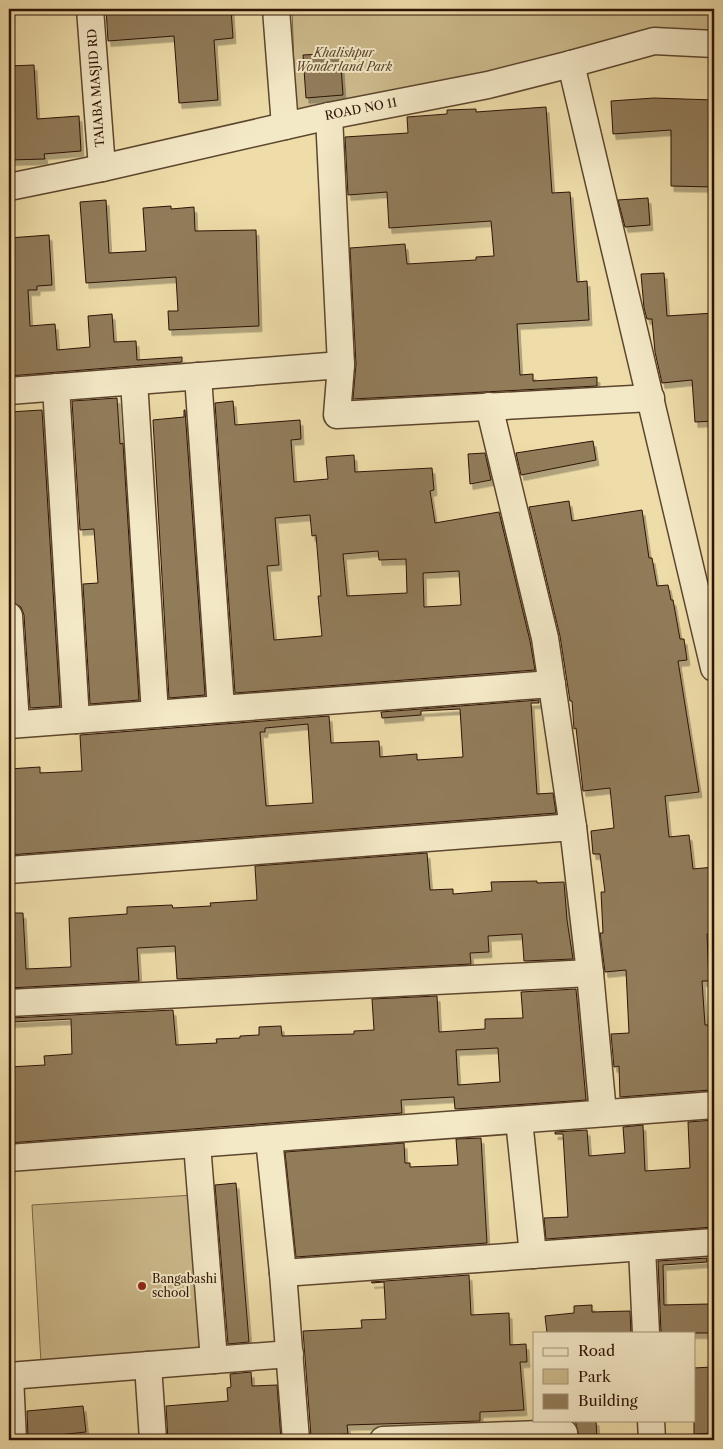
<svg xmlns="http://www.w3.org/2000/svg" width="723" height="1449" viewBox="0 0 723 1449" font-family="'Libre Caslon Text',serif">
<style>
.green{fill:#cdbb8d;stroke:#7d6749}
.building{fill:#917c5a;stroke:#2d1305;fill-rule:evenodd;filter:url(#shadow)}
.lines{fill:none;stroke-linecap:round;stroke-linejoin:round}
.minor-casing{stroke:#5d462e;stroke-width:29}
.minor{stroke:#f4e9c7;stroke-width:26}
.poi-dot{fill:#8f2418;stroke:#f4e9c7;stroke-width:2}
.labels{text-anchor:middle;stroke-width:4;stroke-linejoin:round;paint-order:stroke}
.park-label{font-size:12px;font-style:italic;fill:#5d452e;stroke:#f4e9c7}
.street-label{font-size:12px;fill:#2d1305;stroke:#f4e9c7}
.poi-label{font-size:12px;fill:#2d1305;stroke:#f4e9c7;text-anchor:start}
</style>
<defs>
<filter id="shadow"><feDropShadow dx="3" dy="5.5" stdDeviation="0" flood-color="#0004"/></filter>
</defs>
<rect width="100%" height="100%" fill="#eedda9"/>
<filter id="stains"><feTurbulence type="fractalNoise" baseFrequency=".004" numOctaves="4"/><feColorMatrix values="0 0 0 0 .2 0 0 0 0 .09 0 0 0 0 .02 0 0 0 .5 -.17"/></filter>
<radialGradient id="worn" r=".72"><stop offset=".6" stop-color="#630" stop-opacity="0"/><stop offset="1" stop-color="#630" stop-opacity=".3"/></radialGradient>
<g class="green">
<path d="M292 9H714V48L654 41 296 123Z"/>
<path d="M194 1195 203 1354 41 1363 32 1205Z"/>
</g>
<g class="building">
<path d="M106 9H231L233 38 214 40 218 100 179 103 174 36 108 41Z"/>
<path d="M340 53 343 95 306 98 303 55Z"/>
<path d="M34 65 37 119 79 116 81 151 44 154 45 159 9 160V66Z"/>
<path d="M654 98 714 100V187L671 186V130L613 134 611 101Z"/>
<path d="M546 107 552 193 570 192 577 282 587 281 589 320 517 324 520 375 533 374V381L597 377V386L353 399 356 364 350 248 405 244 407 264 476 260V257L494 256 491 221 389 228 387 192 348 195 345 137 408 133 407 117 447 114V110L476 109V112Z"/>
<path d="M648 198 650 225 625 227 618 200Z"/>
<path d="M106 200 109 253 146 251 143 208 171 206V209L194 207 195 231 256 230 259 326 169 330 168 311H178L176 277 86 283 80 202Z"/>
<path d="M49 235 52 285 37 286V290H28L30 326 55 324 57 350 90 347 88 316 112 314 114 342 136 341 137 360 182 357V362L9 376V238Z"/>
<path d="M664 273 667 316 714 313V421L695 422 692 380 662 383 655 352 652 319H647L644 308 641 274Z"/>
<path d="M117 398 120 444 123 443 139 700 90 704 83 584 98 583 94 529 80 530 72 401Z"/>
<path d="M233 401 235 425 300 420 301 439 291 440 294 482 328 479 326 457 354 455 355 472 432 468 434 490 430 491 435 523 499 512 530 641 535 670 235 693 215 403ZM310 515 312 536 316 535 321 596H318L322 636 274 640 267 566 279 565 275 518ZM378 551 379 560 406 559 407 593 347 596 343 554ZM459 571 461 605 424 607 423 573Z"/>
<path d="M42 410 60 706 30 708 24 615 21 607 12 602 11 567H13L10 510H9V412Z"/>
<path d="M184 410H185L205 695 169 698 153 420 184 417Z"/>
<path d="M593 441 596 460 521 475 516 453Z"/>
<path d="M485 453 491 480 470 484 468 454Z"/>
<path d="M569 501 572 521 642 510 649 558H652L657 586 668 585 671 600H673L680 639H684L687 660 678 661 699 792 665 796 669 837 689 835 693 869 714 867V934H707L709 981H702L705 1025H714V1059H709L710 1090 620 1097 619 1066 614 1067 611 1034 629 1033 626 970 605 972 600 933H603L601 892H605L600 854H593L591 831 614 828 610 788 583 791 576 728 574 729 572 701H570L560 636 529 507Z"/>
<path d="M539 700V703H531L537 794 553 793 556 813 9 855V769L40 767V773L82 771 80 735 329 716 331 743 379 741 380 757 417 754V760L463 757 460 709 421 711V715L382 718 381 712ZM308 724 313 803 266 806 260 732H265V728Z"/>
<path d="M427 853 430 890 453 889V894L492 891 491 882 537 881V883L564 882 567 920 573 959 524 961 522 934 488 936 489 952 470 953 471 964 177 979 175 946 137 948 139 981 9 988V913H23L26 969 71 967 69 918 127 914V907L172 905 173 908 211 906 210 903 257 900 255 866Z"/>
<path d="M576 989 586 1100 455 1109 454 1097 401 1100 402 1113 9 1143V1067L45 1065 44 1056 72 1054 71 1019 12 1022 11 1018 173 1010 176 1045 217 1043 216 1039 240 1038V1036L259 1035V1027L281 1026 282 1036 354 1034V1031L374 1030 372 999 437 996 439 1032 485 1029V1019L523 1018 521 992ZM498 1048 500 1082 458 1085 456 1050Z"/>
<path d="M714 1120V1227L546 1239 544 1218 568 1217 563 1134H555V1132L587 1130 589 1156 625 1153 623 1127 643 1125 645 1171 690 1168 688 1122Z"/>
<path d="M481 1138 487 1243 296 1257 285 1152 404 1143 405 1163H410V1167L458 1165 456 1139Z"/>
<path d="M236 1183 249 1342 228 1344 215 1185Z"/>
<path d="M707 1258V1262L663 1265 664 1305 709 1304 710 1333H661L658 1261Z"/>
<path d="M469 1275 471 1315 509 1313 510 1345 526 1344 527 1362H520L524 1410 480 1412V1421L347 1425 348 1434 311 1436 303 1331 362 1328 361 1320 386 1319 384 1282 372 1283 371 1282Z"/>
<path d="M592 1305V1312L630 1311 631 1333H547L545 1316 574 1313V1306Z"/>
<path d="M712 1367 714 1433 694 1434V1368Z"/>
<path d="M251 1372 252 1386 277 1385 281 1440H229V1436L168 1440 166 1406 228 1401 227 1388 231 1387 230 1374Z"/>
<path d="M83 1406 86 1432 28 1438 27 1411Z"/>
<path d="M575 1420H596L597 1440H580Z"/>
</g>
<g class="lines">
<defs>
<g id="minor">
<path d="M90 9 102 168"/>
<path d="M276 9 285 126"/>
<path d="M571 64 714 668"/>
<path d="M329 116 341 365 337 415 651 398"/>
<path d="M9 187 102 168 329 116 488 85 571 64 654 41 714 44"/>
<path d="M198 376 221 709"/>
<path d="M134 381 155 714"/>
<path d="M56 387 76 720"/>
<path d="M9 391 341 365"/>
<path d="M489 406 545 638 573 827 590 973 603 1113"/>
<path d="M9 616 16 724"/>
<path d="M9 725 552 684"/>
<path d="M9 870 573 827"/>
<path d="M9 1003 590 973"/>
<path d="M519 1120 533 1255"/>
<path d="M269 1139 283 1273 296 1440"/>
<path d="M197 1144 214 1360"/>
<path d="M9 1158 714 1105"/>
<path d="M642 1248 646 1333"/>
<path d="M283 1273 714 1242"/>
<path d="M148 1365 153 1440"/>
<path d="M9 1376 290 1354"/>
<path d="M10 1376 13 1440"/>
<path d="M651 1420 652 1440"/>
<path d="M383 1440 564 1433 565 1440"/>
</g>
</defs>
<use href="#minor" class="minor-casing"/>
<use href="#minor" class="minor"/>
</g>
<circle class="poi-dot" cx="142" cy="1286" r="5"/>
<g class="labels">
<g class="park-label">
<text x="344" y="57">Khalishpur<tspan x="344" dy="14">Wonderland Park</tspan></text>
</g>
<g class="street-label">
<text transform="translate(96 88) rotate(-94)" y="4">TAIABA MASJID RD</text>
<text transform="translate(361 109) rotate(-11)" y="4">ROAD NO 11</text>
</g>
<g class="poi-label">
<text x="152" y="1283">Bangabashi<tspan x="152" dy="14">school</tspan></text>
</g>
</g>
<rect width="723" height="1449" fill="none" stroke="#eedda9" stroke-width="30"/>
<rect x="10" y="10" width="703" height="1429" fill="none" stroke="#2d1305" stroke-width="2.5"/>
<rect x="15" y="15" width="693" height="1419" fill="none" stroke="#2d1305"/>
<rect x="533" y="1332" width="162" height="90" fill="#f4e9c7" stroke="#a49379"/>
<rect x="543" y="1348" width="25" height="8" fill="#f4e9c7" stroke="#a49379"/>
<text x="578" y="1356" font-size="15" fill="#2d1305">Road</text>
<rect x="543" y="1369" width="25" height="15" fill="#cdbb8d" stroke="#a49379"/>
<text x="578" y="1382" font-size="15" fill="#2d1305">Park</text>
<rect x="543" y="1394" width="25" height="15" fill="#917c5a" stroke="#a49379"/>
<text x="578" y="1406" font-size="15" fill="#2d1305">Building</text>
<rect width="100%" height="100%" filter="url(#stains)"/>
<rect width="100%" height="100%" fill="url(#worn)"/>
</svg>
